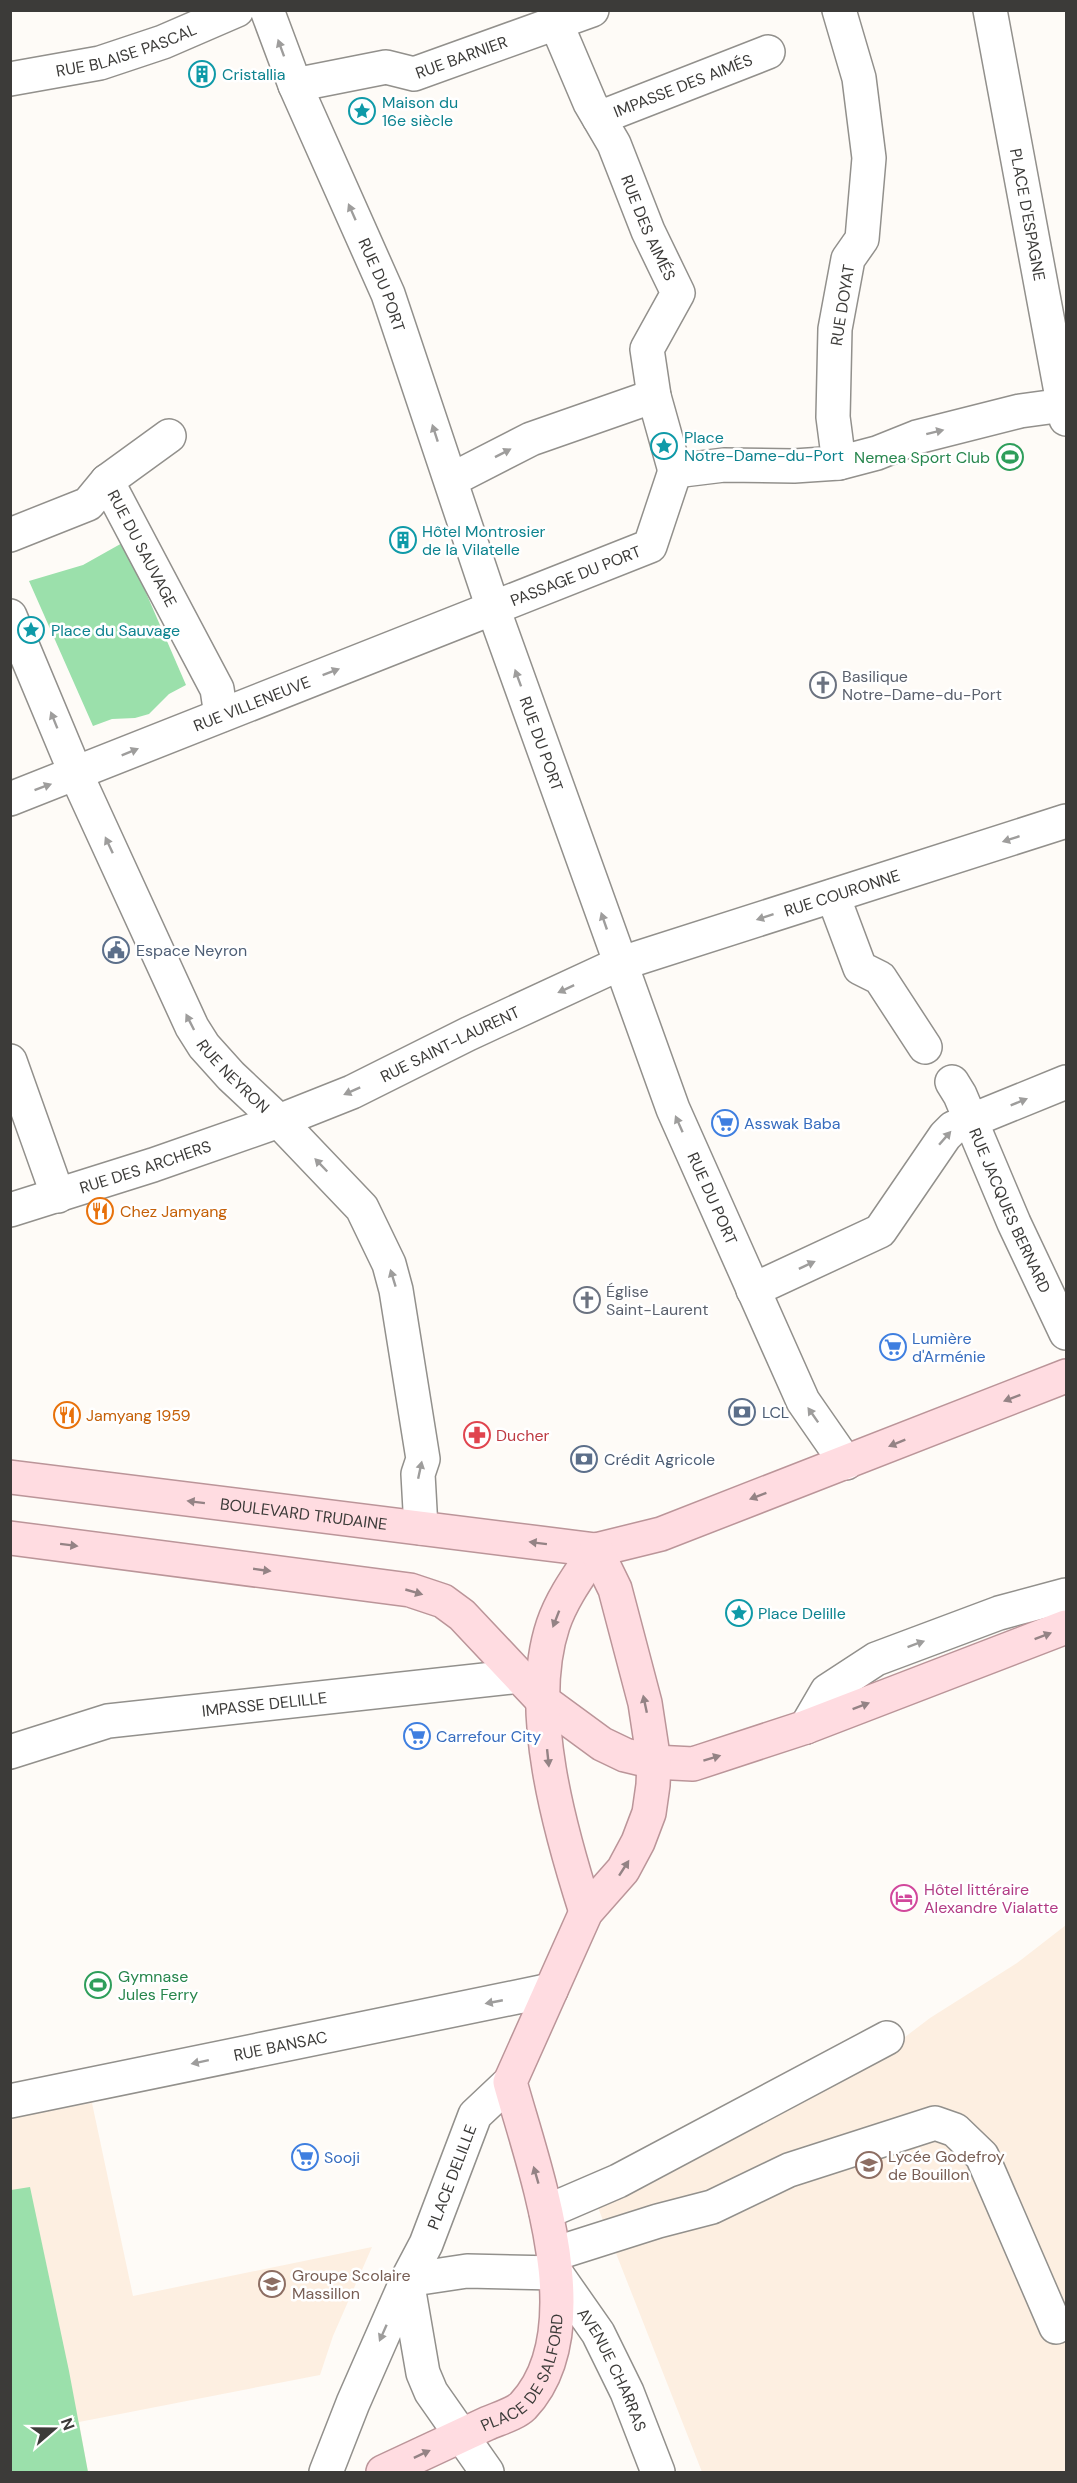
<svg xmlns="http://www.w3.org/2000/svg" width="1077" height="2483" viewBox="0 0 1077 2483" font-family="'DM Sans',sans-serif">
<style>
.education{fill:#fdefe1}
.green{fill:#9be0ab}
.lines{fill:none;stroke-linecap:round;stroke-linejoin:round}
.minor-casing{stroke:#92908c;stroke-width:36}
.major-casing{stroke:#bb9599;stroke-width:36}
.minor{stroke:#fff;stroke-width:33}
.major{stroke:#ffdce1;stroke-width:33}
.oneway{fill:#9e9d9c}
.oneway2{fill:#948385}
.labels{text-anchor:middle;stroke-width:5;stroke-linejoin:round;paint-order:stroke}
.street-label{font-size:16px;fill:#3c3b39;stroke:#fff}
.culture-label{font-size:16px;fill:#0d838f;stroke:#fff;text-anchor:start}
.leisure-label{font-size:16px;fill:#27864d;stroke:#fff;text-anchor:end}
.worship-label{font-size:16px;fill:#5b616d;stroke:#fff;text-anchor:start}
.service-label{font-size:16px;fill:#4e5e75;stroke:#fff;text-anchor:start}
.shop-label{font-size:16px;fill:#366cbe;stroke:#fff;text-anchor:start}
.food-label{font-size:16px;fill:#c56008;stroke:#fff;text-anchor:start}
.health-label{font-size:16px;fill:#be3a42;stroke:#fff;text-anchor:start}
.hotel-label{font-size:16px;fill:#b23c85;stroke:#fff;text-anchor:start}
.education-label{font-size:16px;fill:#785e54;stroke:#fff;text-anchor:start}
</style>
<rect width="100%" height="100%" fill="#fefbf7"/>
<g class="education">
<path d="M1066 1925V2472H702L597 2205 880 2056 930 2018 1017 1963Z"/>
<path d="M92 2103 133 2296 372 2247 333 2336 320 2375 79 2422 88 2472H11V2118Z"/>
</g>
<g class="green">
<path d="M124 542 186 685 169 694 149 714 135 718 112 719 93 726 29 581 83 565Z"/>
<path d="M30 2187 69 2371 88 2472H11V2190Z"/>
</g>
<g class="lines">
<defs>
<g id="minor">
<path id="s1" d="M267 10 295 85 388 294 493 608 673 1109 803 1401 846 1463"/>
<path d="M839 10 859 78 869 158 862 239 848 259 835 329 833 417 839 463"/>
<path id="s2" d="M990 10 1066 419"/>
<path id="s3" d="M556 23 590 103 614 144 648 231 678 293 647 349 654 396 675 471"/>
<path id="s4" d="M10 79 100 63 163 42 237 10"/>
<path id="s5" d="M295 85 386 67 414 74 592 10"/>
<path id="s6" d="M599 118 768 52"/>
<path d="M675 471 724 465 794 466 839 463 877 453 917 437 1020 411 1064 405"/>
<path d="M451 480 531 439 654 396"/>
<path id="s7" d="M107 481 217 689 221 715"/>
<path d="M10 535 88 504 107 481 169 436"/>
<path id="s8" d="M10 616 76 774 192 1027 204 1046 231 1076 279 1121 362 1208 389 1264 396 1290 423 1459 418 1474 421 1528"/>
<path id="s9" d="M10 799 650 546 675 471"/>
<path d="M833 896 860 968 880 978 925 1047"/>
<path d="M10 1061 58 1196"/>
<path id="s10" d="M952 1082 960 1095 1014 1223 1066 1333"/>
<path id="s11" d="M10 1210 153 1165 279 1121 352 1092 468 1034 619 964 1066 821"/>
<path d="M753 1290 880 1231 945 1136 953 1128 1066 1082"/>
<path d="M806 1727 827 1691 876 1659 999 1613 1066 1595"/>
<path id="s12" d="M10 1752 108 1721 520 1676"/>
<path id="s13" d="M10 2101 551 1990"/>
<path d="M546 2212 618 2181 887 2038"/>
<path d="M554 2254 658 2221 712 2207 789 2170 935 2123 955 2130 982 2156 1056 2327"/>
<path id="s14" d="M407 2280 467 2271 556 2273 598 2333 627 2392 658 2472"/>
<path d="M407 2280 423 2373 431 2392 487 2472"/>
<path id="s15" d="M326 2472 353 2403 407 2280 426 2244 475 2115 510 2082"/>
</g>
<g id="major">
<path id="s16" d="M10 1477 596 1550 661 1534 1066 1376"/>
<path d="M10 1538 410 1590 443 1601 462 1615 542 1700 602 1744 625 1755 654 1762 693 1764 806 1727 1066 1627"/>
<path d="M586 1912C560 1831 525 1709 553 1625 562 1598 580 1574 596 1550"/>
<path id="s17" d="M383 2472C417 2456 452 2440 486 2424 497 2419 515 2414 523 2406 595 2330 534 2169 510 2082L586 1912 623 1870 638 1842 649 1813 653 1785 654 1762 645 1703 615 1589 596 1550"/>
</g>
</defs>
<use href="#minor" class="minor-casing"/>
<use href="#major" class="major-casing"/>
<use href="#minor" class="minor"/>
<use href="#major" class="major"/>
</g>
<defs><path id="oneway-solid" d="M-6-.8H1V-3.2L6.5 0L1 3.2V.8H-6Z" transform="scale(1.5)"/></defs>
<g class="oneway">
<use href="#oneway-solid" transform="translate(281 48) rotate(-110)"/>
<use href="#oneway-solid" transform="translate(352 212) rotate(-114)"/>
<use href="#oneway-solid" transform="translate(935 432) rotate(-14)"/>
<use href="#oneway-solid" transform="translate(435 433) rotate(-108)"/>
<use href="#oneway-solid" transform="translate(503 453) rotate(-27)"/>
<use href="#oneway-solid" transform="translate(331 672) rotate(-21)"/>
<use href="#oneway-solid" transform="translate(518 678) rotate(-110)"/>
<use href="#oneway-solid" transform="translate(54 720) rotate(-112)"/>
<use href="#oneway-solid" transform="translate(130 752) rotate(-22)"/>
<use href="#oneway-solid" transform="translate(43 787) rotate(-20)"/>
<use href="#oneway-solid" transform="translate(1011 839) rotate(162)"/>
<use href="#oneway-solid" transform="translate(109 845) rotate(-115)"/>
<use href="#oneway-solid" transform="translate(765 917) rotate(162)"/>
<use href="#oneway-solid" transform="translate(604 921) rotate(-109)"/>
<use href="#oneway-solid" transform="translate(566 989) rotate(155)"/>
<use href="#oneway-solid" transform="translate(190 1022) rotate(-117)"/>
<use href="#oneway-solid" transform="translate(352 1091) rotate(156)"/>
<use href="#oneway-solid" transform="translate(1019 1102) rotate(-22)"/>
<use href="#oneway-solid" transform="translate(679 1124) rotate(-114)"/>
<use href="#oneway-solid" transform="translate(945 1138) rotate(-49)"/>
<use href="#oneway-solid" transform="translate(321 1165) rotate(-134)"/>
<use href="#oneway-solid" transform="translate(807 1265) rotate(-25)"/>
<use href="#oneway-solid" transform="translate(393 1278) rotate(-107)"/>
<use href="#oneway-solid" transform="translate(813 1415) rotate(-125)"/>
<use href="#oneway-solid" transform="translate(420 1470) rotate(-78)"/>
<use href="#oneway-solid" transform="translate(916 1644) rotate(-20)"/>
<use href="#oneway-solid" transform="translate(494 2002) rotate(169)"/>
<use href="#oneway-solid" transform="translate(200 2062) rotate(168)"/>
<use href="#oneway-solid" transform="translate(383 2333) rotate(114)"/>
</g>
<g class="oneway2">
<use href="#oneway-solid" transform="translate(1012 1398) rotate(159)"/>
<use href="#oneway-solid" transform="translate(897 1443) rotate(158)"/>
<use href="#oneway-solid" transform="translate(758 1496) rotate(159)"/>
<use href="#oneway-solid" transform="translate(196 1502) rotate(-173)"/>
<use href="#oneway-solid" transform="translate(538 1543) rotate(-173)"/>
<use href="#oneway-solid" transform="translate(69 1545) rotate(7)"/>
<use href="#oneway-solid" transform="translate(262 1570) rotate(8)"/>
<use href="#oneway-solid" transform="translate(414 1592) rotate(16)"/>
<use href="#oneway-solid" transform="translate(556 1619) rotate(111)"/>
<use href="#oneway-solid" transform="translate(1043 1636) rotate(-21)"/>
<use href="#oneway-solid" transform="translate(645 1704) rotate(-102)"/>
<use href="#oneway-solid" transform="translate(861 1706) rotate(-21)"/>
<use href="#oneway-solid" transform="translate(548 1758) rotate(84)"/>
<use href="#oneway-solid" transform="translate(712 1758) rotate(-17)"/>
<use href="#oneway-solid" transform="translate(624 1868) rotate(-57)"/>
<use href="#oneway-solid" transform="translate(536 2175) rotate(-106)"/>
<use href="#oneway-solid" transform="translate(422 2454) rotate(-25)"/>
</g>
<defs>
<symbol id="building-ring" viewBox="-11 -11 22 22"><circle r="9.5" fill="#fff" stroke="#0f9aa8" stroke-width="1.5"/><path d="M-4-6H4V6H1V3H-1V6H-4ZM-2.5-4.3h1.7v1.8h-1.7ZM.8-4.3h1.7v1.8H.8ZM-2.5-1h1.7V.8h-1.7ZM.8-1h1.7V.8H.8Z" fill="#0f9aa8"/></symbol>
<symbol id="sight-ring" viewBox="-11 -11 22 22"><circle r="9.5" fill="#fff" stroke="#0f9aa8" stroke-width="1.5"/><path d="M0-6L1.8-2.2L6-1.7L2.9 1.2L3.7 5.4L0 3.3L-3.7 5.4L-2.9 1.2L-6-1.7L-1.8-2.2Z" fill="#0f9aa8"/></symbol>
<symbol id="stadium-ring" viewBox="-11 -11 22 22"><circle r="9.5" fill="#fff" stroke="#2e9e5b" stroke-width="1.5"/><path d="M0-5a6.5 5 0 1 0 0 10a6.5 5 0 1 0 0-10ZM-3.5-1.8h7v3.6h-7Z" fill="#2e9e5b"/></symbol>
<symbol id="church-ring" viewBox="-11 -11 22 22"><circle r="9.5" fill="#fff" stroke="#6b7280" stroke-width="1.5"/><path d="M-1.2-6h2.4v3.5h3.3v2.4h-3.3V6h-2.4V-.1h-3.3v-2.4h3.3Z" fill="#6b7280"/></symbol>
<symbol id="civic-ring" viewBox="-11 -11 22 22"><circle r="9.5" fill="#fff" stroke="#5c6f8a" stroke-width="1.5"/><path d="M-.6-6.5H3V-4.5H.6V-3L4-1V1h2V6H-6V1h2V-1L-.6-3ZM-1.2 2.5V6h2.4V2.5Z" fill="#5c6f8a"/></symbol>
<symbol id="supermarket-ring" viewBox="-11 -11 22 22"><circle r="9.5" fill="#fff" stroke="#3f7fe0" stroke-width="1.5"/><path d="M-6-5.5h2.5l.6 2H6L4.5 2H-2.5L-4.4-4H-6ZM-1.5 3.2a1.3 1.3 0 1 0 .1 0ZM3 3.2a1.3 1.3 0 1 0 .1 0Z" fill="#3f7fe0"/></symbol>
<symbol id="restaurant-ring" viewBox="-11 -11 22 22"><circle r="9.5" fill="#fff" stroke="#e8710a" stroke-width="1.5"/><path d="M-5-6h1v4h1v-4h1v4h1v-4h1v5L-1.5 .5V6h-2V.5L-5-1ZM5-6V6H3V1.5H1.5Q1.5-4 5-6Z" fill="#e8710a"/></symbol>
<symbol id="bank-ring" viewBox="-11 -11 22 22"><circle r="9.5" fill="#fff" stroke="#5c6f8a" stroke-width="1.5"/><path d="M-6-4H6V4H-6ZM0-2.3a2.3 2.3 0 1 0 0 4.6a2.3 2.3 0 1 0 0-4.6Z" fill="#5c6f8a"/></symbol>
<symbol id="pharmacy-ring" viewBox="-11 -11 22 22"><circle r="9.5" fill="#fff" stroke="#e0444e" stroke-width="1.5"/><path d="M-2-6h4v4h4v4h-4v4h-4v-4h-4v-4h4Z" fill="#e0444e"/></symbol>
<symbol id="hotel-ring" viewBox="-11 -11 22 22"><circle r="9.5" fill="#fff" stroke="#d1479c" stroke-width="1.5"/><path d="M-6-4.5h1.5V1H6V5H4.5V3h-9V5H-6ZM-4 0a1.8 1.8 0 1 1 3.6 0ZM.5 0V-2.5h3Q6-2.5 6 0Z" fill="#d1479c"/></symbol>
<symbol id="school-ring" viewBox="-11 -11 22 22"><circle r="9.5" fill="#fff" stroke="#8d6e63" stroke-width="1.5"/><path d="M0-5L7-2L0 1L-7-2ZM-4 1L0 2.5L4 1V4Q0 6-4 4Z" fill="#8d6e63"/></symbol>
</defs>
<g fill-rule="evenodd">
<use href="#building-ring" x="187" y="59" width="30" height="30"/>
<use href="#sight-ring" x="347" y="96" width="30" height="30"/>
<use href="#sight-ring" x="649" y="431" width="30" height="30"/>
<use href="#stadium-ring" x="995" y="442" width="30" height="30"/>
<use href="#building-ring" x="388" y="525" width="30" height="30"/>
<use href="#sight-ring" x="16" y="615" width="30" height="30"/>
<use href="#church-ring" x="808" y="670" width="30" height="30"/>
<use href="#civic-ring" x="101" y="935" width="30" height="30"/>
<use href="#supermarket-ring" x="710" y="1108" width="30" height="30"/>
<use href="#restaurant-ring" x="85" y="1196" width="30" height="30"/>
<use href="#church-ring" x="572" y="1285" width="30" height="30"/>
<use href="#supermarket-ring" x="878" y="1332" width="30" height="30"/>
<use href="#bank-ring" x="727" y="1397" width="30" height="30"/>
<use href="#restaurant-ring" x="52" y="1400" width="30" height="30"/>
<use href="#pharmacy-ring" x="462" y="1420" width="30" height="30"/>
<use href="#bank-ring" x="569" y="1444" width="30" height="30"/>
<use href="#sight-ring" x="724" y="1598" width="30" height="30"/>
<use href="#supermarket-ring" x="402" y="1721" width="30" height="30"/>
<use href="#hotel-ring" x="889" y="1883" width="30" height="30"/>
<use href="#stadium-ring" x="83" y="1970" width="30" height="30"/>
<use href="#supermarket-ring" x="290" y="2142" width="30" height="30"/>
<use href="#school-ring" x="854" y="2150" width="30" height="30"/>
<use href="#school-ring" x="257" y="2269" width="30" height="30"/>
</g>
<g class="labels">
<g class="street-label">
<text dy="6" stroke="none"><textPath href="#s4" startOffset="120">RUE BLAISE PASCAL</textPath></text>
<text dy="6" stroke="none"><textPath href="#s5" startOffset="172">RUE BARNIER</textPath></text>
<text dy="6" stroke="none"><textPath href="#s6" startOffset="90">IMPASSE DES AIMÉS</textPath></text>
<text dy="6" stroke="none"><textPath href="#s2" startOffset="208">PLACE D'ESPAGNE</textPath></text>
<text dy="6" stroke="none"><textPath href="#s3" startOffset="225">RUE DES AIMÉS</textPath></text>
<text dy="6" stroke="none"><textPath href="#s1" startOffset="298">RUE DU PORT</textPath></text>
<text transform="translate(842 305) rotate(-81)" y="6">RUE DOYAT</text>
<text dy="6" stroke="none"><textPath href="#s7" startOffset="76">RUE DU SAUVAGE</textPath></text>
<text dy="6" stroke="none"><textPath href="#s9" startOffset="608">PASSAGE DU PORT</textPath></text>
<text dy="6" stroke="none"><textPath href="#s9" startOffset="260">RUE VILLENEUVE</textPath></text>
<text dy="6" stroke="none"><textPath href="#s1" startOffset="784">RUE DU PORT</textPath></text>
<text dy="6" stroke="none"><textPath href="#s11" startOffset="892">RUE COURONNE</textPath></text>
<text dy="6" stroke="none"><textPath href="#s11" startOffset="471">RUE SAINT-LAURENT</textPath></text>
<text dy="6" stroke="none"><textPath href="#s8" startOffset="514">RUE NEYRON</textPath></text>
<text dy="6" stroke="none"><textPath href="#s11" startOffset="142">RUE DES ARCHERS</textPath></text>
<text dy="6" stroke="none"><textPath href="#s1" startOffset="1270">RUE DU PORT</textPath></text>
<text dy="6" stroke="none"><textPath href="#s10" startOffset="141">RUE JACQUES BERNARD</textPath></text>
<text dy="6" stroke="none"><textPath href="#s16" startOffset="296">BOULEVARD TRUDAINE</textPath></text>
<text dy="6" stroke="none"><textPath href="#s12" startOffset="260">IMPASSE DELILLE</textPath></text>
<text dy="6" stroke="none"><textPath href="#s13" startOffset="276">RUE BANSAC</textPath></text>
<text dy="6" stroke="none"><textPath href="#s15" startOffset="321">PLACE DELILLE</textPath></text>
<text dy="6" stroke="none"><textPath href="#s17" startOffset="182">PLACE DE SALFORD</textPath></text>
<text dy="6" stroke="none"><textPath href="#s14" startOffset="262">AVENUE CHARRAS</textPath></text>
</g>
<g class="culture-label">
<text x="222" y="80">Cristallia</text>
<text x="382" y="108">Maison du<tspan x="382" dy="18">16e siècle</tspan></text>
<text x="684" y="443">Place<tspan x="684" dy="18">Notre-Dame-du-Port</tspan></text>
<text x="422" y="537">Hôtel Montrosier<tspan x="422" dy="18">de la Vilatelle</tspan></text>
<text x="51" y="636">Place du Sauvage</text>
<text x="758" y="1619">Place Delille</text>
</g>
<g class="leisure-label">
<text x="990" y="463">Nemea Sport Club</text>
<text x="118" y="1982" text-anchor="start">Gymnase<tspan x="118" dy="18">Jules Ferry</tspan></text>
</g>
<g class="worship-label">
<text x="842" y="682">Basilique<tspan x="842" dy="18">Notre-Dame-du-Port</tspan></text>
<text x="606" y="1297">Église<tspan x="606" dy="18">Saint-Laurent</tspan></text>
</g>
<g class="service-label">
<text x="136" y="956">Espace Neyron</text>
<text x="762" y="1418">LCL</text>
<text x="604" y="1465">Crédit Agricole</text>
</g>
<g class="shop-label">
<text x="744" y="1129">Asswak Baba</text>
<text x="912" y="1344">Lumière<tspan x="912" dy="18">d'Arménie</tspan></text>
<text x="436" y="1742">Carrefour City</text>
<text x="324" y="2163">Sooji</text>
</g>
<g class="food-label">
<text x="120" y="1217">Chez Jamyang</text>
<text x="86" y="1421">Jamyang 1959</text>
</g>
<g class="health-label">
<text x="496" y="1441">Ducher</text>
</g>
<g class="hotel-label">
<text x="924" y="1895">Hôtel littéraire<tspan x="924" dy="18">Alexandre Vialatte</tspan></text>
</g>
<g class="education-label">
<text x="888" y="2162">Lycée Godefroy<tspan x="888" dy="18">de Bouillon</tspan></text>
<text x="292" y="2281">Groupe Scolaire<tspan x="292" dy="18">Massillon</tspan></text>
</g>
</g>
<rect width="1077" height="2483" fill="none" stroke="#3c3b39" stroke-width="24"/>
<g transform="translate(54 2429) rotate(70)" stroke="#ffffff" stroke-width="4.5" paint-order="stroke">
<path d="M0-4.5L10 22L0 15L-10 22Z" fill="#3c3b39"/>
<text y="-9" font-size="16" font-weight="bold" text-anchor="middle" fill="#3c3b39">N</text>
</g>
</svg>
